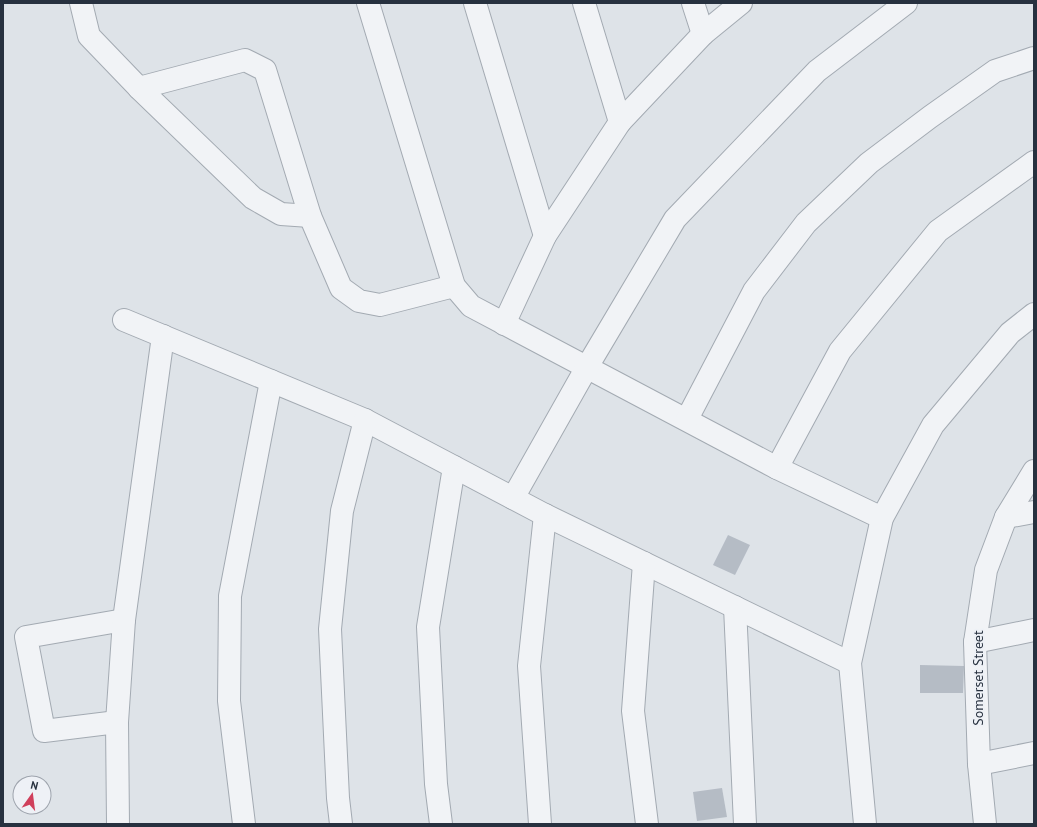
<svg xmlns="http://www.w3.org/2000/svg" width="1037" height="827" viewBox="0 0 1037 827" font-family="'PT Sans',sans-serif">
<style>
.building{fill:#b5bcc5}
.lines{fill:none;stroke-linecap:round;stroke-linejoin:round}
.minor-casing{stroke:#a3aab2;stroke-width:24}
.minor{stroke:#f1f3f6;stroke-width:22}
.labels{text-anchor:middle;stroke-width:4;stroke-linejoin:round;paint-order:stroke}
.street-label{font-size:14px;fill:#27313f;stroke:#eef1f6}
</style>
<rect width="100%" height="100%" fill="#dee3e8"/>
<g class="building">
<path d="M728 535 750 545 735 575 713 565Z"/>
<path d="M920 665 964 666 963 693H920Z"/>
<path d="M722 788 727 817 697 821 693 792Z"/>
</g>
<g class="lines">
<defs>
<g id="minor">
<path d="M81 3 89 36 139 88 253 198 281 214 310 216"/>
<path d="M368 3 454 286 471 306 777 468 882 518"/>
<path d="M475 3 545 236"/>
<path d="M584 3 620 122"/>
<path d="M693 3 703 34"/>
<path d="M139 88 245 60 265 70 310 216 341 288 359 301 380 305 454 286"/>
<path d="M124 320 365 420 545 515 850 663"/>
<path d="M504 324 545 236 620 122 703 34 741 3"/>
<path d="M687 419 754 291 806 223 869 163 930 117 995 71 1034 58"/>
<path d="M777 468 840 351 938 231 1034 162"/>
<path d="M513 498 587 367 675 219 817 71 906 3"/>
<path d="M1006 517 1034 512"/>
<path d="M644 563 633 711 647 824"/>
<path d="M735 607 745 824"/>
<path d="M975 642 1034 630"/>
<path d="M117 722 44 731 26 637 124 620"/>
<path d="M979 764 1034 753"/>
<path d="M118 824 117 722 124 620 163 336"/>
<path d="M244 824 229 701 230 596 271 381"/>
<path d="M341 824 338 798 330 629 342 511 365 420"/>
<path d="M441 824 436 784 428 627 454 467"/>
<path d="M540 824 529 666 545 515"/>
<path d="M865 824 850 663 882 518 933 425 1010 333 1034 314"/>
<path d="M985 824 979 764 975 642 986 570 1006 517 1034 471"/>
</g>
</defs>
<use href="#minor" class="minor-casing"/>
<use href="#minor" class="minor"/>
</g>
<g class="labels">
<g class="street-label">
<text transform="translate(978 678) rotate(-90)" y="5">Somerset Street</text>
</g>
</g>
<rect width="1037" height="827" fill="none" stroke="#27313f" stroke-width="8"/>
<g transform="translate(32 795) rotate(14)"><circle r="19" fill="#eef1f6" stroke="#9ea4ad"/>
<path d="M0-3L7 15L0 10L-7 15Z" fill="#d0405c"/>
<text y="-6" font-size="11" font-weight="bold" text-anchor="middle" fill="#27313f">N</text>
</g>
</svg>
